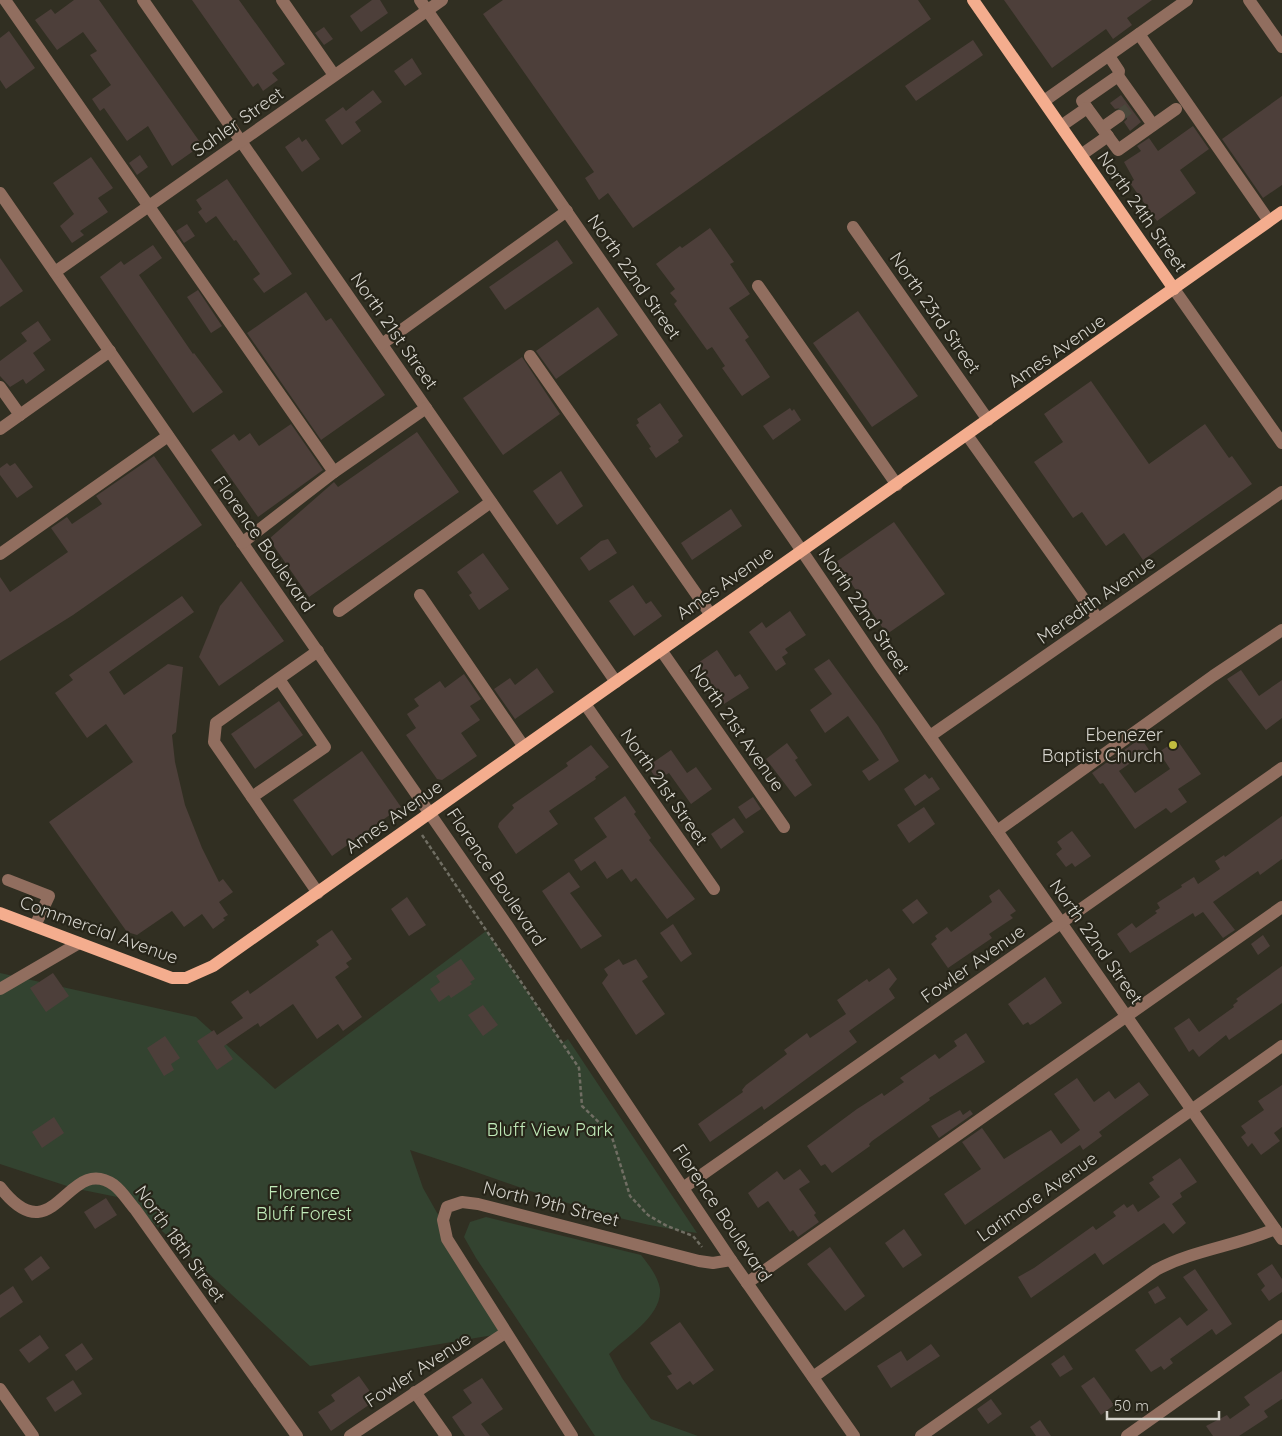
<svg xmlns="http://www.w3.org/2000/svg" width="1282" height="1436" viewBox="0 0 1282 1436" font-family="Quicksand,sans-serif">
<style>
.green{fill:#334330}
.building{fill:#4d3f3a}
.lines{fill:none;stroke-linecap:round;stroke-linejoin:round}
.minor-tunnel{stroke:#4a483c;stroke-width:12;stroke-dasharray:12 6;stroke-linecap:butt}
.path{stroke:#706e63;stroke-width:2.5;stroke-dasharray:4 2.5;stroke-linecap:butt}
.minor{stroke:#916e5f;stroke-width:12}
.major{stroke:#f4ad8e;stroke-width:12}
.poi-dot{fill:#c2bd3f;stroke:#272519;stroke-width:2}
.labels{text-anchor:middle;stroke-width:4.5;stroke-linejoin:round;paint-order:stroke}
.street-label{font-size:18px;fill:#d5d3cc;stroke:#272519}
.poi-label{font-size:18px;fill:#d5d3cc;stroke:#272519;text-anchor:end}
.park-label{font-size:18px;fill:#c0eab8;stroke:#272519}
</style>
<rect width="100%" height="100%" fill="#312f22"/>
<g class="green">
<path d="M486 931 562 1043 568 1039 697 1233C597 1220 505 1180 410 1150L423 1188 505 1333 310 1366 127 1199 73 1188 0 1164V973L196 1017 275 1089Z"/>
<path d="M486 1217 641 1255C648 1264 658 1276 660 1289 662 1316 626 1337 609 1354L622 1378 651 1419 698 1436H595L476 1258 464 1237 470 1222Z"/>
</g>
<g class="building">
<path d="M74 0H99L202 145 172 166 148 126 127 141 104 108 100 111 92 99 111 85 90 55 97 51 83 32 57 50 35 20 51 9 55 14Z"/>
<path d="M192 0H239L285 64 272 73 278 80 263 91 258 83 253 87Z"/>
<path d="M372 0H380L388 13 361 32 350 16Z"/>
<path d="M503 0H918L931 19 633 228 608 193 599 200 585 178 594 172 483 14Z"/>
<path d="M1004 0H1152L1127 18 1132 25 1113 39 1106 29 1052 68Z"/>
<path d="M324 27 333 39 324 45 315 33Z"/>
<path d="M9 31 35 68 6 89 0 80V38Z"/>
<path d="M973 40 983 55 916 101 905 86Z"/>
<path d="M412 58 422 74 405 86 394 71Z"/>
<path d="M373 90 382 102 355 122 361 131 342 145 325 120 343 107 346 111Z"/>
<path d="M1121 95 1141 122 1130 131 1124 122 1127 119 1126 112 1122 108 1115 109 1110 103Z"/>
<path d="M1282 96V185L1263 198 1222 139Z"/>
<path d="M1193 126 1209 149 1180 170 1196 193 1157 221 1130 183 1134 180 1124 162 1141 151 1137 146 1149 138 1158 151Z"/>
<path d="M299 137 302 142 306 139 320 159 302 172 285 147Z"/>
<path d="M140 155 148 167 137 175 129 163Z"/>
<path d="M91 157 113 188 98 198 108 212 80 231 84 235 72 243 60 226 74 214 53 183Z"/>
<path d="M227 179 292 274 264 293 253 279 260 274 236 240 234 241 216 216 206 223 198 212 202 209 196 200Z"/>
<path d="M187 224 195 236 184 243 176 231Z"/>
<path d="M710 228 734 262 730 264 750 294 729 308 749 337 745 340 770 377 742 396 722 368 725 366 712 347 707 350 674 304 677 301 670 293 675 289 656 264 680 246 682 248Z"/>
<path d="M557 240 573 263 505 310 489 287Z"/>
<path d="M153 245 162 258 139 275 193 354 194 353 223 392 193 413 100 277 121 261 124 265Z"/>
<path d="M0 258 23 291 0 307Z"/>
<path d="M198 290 222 326 211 333 187 297Z"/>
<path d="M306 292 326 321 331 318 385 395 321 440 247 333Z"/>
<path d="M598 307 618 335 556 379 536 351Z"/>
<path d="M858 311 918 396 872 427 813 343Z"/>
<path d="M38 321 51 340 33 353 45 370 26 384 23 379 10 387 0 376V361L27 341 21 333Z"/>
<path d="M522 357 560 414 503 455 463 398Z"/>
<path d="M1091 381 1149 464 1205 424 1229 458 1232 456 1252 484 1143 560 1124 533 1106 546 1082 512 1073 518 1034 462 1063 442 1044 414Z"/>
<path d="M660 403 683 436 678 440 679 442 656 458 649 448 651 447 636 425 639 423 637 419Z"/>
<path d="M790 408 792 411 794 409 801 420 773 440 763 426Z"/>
<path d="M291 424 323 470 258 517 211 450 234 434 239 441 250 433 259 446Z"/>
<path d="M417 432 459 492 309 597 269 539 334 482 338 487Z"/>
<path d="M154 456 202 525 73 615 0 661V577L10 592 68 552 51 528 67 517 72 524 102 504 96 496Z"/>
<path d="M7 463 10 466 15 463 33 487 17 498 0 475V468Z"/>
<path d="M561 471 583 506 557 525 533 491Z"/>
<path d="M731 509 742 526 692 560 681 543Z"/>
<path d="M894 522 945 594 887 634 836 562Z"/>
<path d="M608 539 617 553 589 571 580 558 601 541Z"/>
<path d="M483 553 509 589 479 610 469 595 472 593 457 572Z"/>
<path d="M241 581 284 641 219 686 199 657 220 606Z"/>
<path d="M633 585 646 604 651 601 662 616 634 636 609 601Z"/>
<path d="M182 596 194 612 109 672 124 695 168 664 183 667 176 732 172 735 175 762 185 805 202 848 219 882 223 879 233 892 219 902 228 915 223 918 225 920 213 929 202 914 184 927 172 911 137 935 127 932 49 822 133 762 106 724 87 738 55 693 73 680 69 675Z"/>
<path d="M790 611 806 635 785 649 788 653 782 657 786 664 776 671 749 632 762 622 766 628Z"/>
<path d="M717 650 735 677 740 674 749 688 724 704 698 663Z"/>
<path d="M829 659 878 726 899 761 869 781 862 771 879 760 848 716 825 733 810 710 832 694 814 669Z"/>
<path d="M537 668 554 692 515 719 494 689 510 678 515 685Z"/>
<path d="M1241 670 1259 696 1282 680V718L1266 730 1227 679Z"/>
<path d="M464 674 481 699 470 706 480 720 461 733 477 756 442 780 437 779 406 735 416 728 407 714 419 706 414 699 440 681 445 688Z"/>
<path d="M279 701 303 735 255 769 231 734Z"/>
<path d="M1141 738 1149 750 1119 771 1135 793 1170 769 1159 752 1177 740 1201 774 1178 789 1187 802 1171 813 1166 808 1135 829 1103 783 1100 784 1092 773Z"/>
<path d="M787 743 798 758 795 760 812 785 795 797 766 759Z"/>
<path d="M591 745 609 767 595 777 596 779 549 811 558 824 516 854 498 827 499 823 514 808 512 805 568 766 566 763Z"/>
<path d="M671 750 687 773 696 767 712 789 691 804 669 773 657 780 648 766Z"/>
<path d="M362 751 401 807 332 856 293 800Z"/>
<path d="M925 774 929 779 932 777 940 789 915 806 904 789Z"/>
<path d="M625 796 636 812 634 814 651 838 649 840 695 899 667 919 636 878 631 882 622 869 607 879 595 861 581 871 574 860 607 837 594 818Z"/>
<path d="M753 797 761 809 746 819 738 807Z"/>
<path d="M924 807 935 824 909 843 897 825Z"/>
<path d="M1282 816V859L1260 875 1258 871 1213 902 1235 930 1223 938 1203 912 1195 917 1193 913 1130 953 1117 934 1132 923 1136 928 1157 913 1155 911 1160 908 1157 903 1182 887 1181 885 1194 877 1198 884 1220 869 1215 861 1224 855 1225 857Z"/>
<path d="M734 818 744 832 721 849 711 834Z"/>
<path d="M1072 831 1091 856 1075 867 1072 863 1066 867 1056 854 1062 849 1057 842Z"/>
<path d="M569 872 580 887 570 893 602 936 581 949 542 891Z"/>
<path d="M999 889 1016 911 1010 915 1013 918 989 934 992 938 948 968 931 944 937 939 935 936 947 927 951 932 992 902 989 896Z"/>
<path d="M407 897 426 925 409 936 391 909Z"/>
<path d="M917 899 928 913 913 924 902 910Z"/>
<path d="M673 924 692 954 681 962 660 933Z"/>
<path d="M332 930 352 959 346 963 349 967 335 977 362 1017 343 1031 338 1024 317 1039 293 1004 260 1027 258 1023 224 1046 233 1059 217 1070 197 1041 214 1030 217 1035 243 1018 231 1002 248 990 250 994 319 945 316 941Z"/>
<path d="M1263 935 1270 946 1258 955 1251 944Z"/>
<path d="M461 959 475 979 470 982 472 984 451 998 449 995 439 1002 430 989 440 982 436 976Z"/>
<path d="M619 959 623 965 636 959 648 977 642 981 665 1014 636 1035 602 983 608 975 604 969Z"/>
<path d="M1282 966V1003L1229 1040 1226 1035 1199 1057 1193 1049 1189 1052 1174 1028 1189 1018 1199 1032 1234 1007 1233 1005 1238 1001 1236 999Z"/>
<path d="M889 968 897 979 889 989 895 998 849 1031 857 1042 764 1110 762 1106 710 1142 698 1124 743 1092 742 1090 746 1085 787 1054 784 1050 807 1033 810 1038 846 1014 837 1000 867 979 869 982Z"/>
<path d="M53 973 69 996 46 1012 30 988Z"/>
<path d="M1045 977 1062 1003 1034 1023 1030 1025 1028 1022 1023 1025 1008 1004Z"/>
<path d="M483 1005 498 1025 483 1036 468 1015Z"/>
<path d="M966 1033 985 1062 929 1098 930 1100 872 1141 869 1144 870 1146 832 1173 825 1164 821 1166 807 1146 857 1109 882 1093 884 1096 904 1082 900 1078 935 1054 939 1059 957 1046 954 1041Z"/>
<path d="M165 1036 180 1058 171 1064 174 1070 164 1076 147 1048Z"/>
<path d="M1077 1078 1094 1102 1109 1091 1115 1099 1139 1082 1149 1095 1099 1132 1102 1136 1083 1150 1080 1145 965 1225 944 1194 981 1169 962 1142 982 1128 1004 1159 1051 1130 1061 1144 1080 1130 1054 1094Z"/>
<path d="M1282 1085V1127L1274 1133 1280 1141 1261 1155 1252 1143 1248 1147 1241 1137 1246 1133 1241 1126 1264 1110 1258 1101Z"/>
<path d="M960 1110 963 1115 970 1110 973 1114 939 1138 931 1126Z"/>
<path d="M54 1117 64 1133 42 1148 32 1132Z"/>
<path d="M1180 1158 1197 1182 1180 1193 1182 1197 1172 1204 1186 1223 1173 1234 1164 1223 1103 1265 1095 1253 1031 1298 1018 1277 1034 1268 1093 1226 1096 1230 1116 1216 1113 1212 1124 1204 1127 1208 1133 1204 1138 1212 1160 1197 1149 1183 1154 1180 1152 1177Z"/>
<path d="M800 1169 810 1182 799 1189 816 1213 814 1215 819 1222 798 1237 793 1230 790 1232 768 1201 758 1208 748 1193 777 1171 784 1180Z"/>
<path d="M106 1198 117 1215 95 1229 84 1212Z"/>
<path d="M904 1229 922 1255 903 1268 885 1243Z"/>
<path d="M830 1247 865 1296 845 1311 807 1264Z"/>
<path d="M41 1256 50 1268 32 1281 24 1269Z"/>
<path d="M1272 1264 1282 1279V1292L1269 1301 1261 1290 1265 1286 1257 1274Z"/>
<path d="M1195 1269 1232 1324 1216 1335 1212 1329 1170 1359 1173 1363 1164 1370 1161 1366 1151 1372 1135 1350 1180 1317 1187 1326 1208 1310 1183 1277Z"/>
<path d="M13 1286 23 1302 0 1318V1295Z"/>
<path d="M1158 1286 1166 1298 1155 1304 1148 1292Z"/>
<path d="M680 1322 714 1370 693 1385 690 1381 677 1390 667 1376 672 1374 650 1343Z"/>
<path d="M40 1335 49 1348 29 1363 19 1350Z"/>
<path d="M82 1343 93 1359 76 1371 65 1355Z"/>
<path d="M931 1344 940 1356 891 1388 877 1366 901 1351 907 1361Z"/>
<path d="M1064 1355 1073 1369 1060 1377 1051 1364Z"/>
<path d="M1282 1371V1399L1264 1411 1268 1417 1239 1436H1213L1206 1426 1227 1415 1230 1419 1250 1405 1244 1397Z"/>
<path d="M359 1376 376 1400 331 1431 318 1412 335 1401 331 1395Z"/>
<path d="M1094 1377 1114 1405 1101 1415 1081 1386Z"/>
<path d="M482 1378 503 1409 481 1424 490 1436H465L452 1417 472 1403 463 1390Z"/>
<path d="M73 1380 82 1394 55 1412 46 1398Z"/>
<path d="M991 1399 1002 1414 988 1424 977 1409Z"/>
<path d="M1040 1420 1051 1436H1036L1030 1427Z"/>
</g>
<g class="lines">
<path class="minor-tunnel" d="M1119 116 1131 107"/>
<path class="path" d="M422 835 579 1068 582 1106 611 1134 630 1196 648 1215 667 1226 693 1236 702 1247"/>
<g class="minor">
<path d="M5 0 334 472"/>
<path d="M143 0 616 682"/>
<path d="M282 0 334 75"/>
<path d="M420 0 802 551 880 666 997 831 1282 1239"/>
<path d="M1249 0 1282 47"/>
<path d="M1139 34 1269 221"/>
<path d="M1109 56 1119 71 1118 76 1082 101 1118 150 1176 109"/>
<path d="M1118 76 1153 125"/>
<path d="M1044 101 1187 0"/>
<path d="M1061 126 1087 108"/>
<path d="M1102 128 1119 116"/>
<path d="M1081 155 1108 136"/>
<path d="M0 193 507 925 731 1260 854 1436"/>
<path d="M853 227 988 420"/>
<path d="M55 272 442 0"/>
<path d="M758 286 897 485"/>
<path d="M1174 289 1282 443"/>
<path d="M382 344 567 211"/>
<path d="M530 356 711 615"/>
<path d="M0 387 20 415"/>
<path d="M0 429 110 351"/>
<path d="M967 435 1098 619"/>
<path d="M242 543 334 472 426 408"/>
<path d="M0 554 168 436"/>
<path d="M420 595 524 747"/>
<path d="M339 611 491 502"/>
<path d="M661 650 784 827"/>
<path d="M585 704 714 889"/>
<path d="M930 736 1282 492"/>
<path d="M252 797 325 747 279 679"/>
<path d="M997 831 1213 676 1282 630"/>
<path d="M8 880 49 896 35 926"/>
<path d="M318 893 214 742 216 723 318 651"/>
<path d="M0 989 79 943"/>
<path d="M0 1187C55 1258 67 1152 114 1185 122 1191 128 1201 135 1209L297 1436"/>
<path d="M683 1188 1282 768"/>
<path d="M747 1283 1282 907"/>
<path d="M813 1377 1282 1046"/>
<path d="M0 1389 33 1436"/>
<path d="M415 1392 446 1436"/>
<path d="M350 1436 505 1333"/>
<path d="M572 1436 447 1239 443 1220 447 1207 462 1202 478 1204 699 1261 713 1263 731 1260"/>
<path d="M921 1436 1156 1270C1193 1250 1236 1246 1275 1229"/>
<path d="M1127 1436 1282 1326"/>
</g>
<g class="major">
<path d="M973 0 1174 289"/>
<path d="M0 913 172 978H186L213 966 1282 212"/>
</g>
</g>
<circle class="poi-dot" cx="1173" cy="745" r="5"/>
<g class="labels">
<g class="street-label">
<text transform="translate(238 122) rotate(-35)" y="6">Sahler Street</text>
<text transform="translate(1142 212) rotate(55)" y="6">North 24th Street</text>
<text transform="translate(634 277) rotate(55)" y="6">North 22nd Street</text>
<text transform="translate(935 313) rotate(55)" y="6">North 23rd Street</text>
<text transform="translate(394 331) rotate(55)" y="6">North 21st Street</text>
<text transform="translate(1057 351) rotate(-35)" y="6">Ames Avenue</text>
<text transform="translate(264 544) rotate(55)" y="6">Florence Boulevard</text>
<text transform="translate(725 583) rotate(-35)" y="6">Ames Avenue</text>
<text transform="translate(1096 600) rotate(-35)" y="6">Meredith Avenue</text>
<text transform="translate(864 611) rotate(56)" y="6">North 22nd Street</text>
<text transform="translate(737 728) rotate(55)" y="6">North 21st Avenue</text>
<text transform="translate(664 787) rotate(55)" y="6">North 21st Street</text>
<text transform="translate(394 817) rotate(-35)" y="6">Ames Avenue</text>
<text transform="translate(496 877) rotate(56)" y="6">Florence Boulevard</text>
<text transform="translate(99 930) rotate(20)" y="6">Commercial Avenue</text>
<text transform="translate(1096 942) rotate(55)" y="6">North 22nd Street</text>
<text transform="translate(973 964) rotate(-35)" y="6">Fowler Avenue</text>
<text transform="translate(1037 1197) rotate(-35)" y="6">Larimore Avenue</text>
<text transform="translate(551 1204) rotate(14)" y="6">North 19th Street</text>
<text transform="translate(722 1213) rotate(56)" y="6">Florence Boulevard</text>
<text transform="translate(180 1244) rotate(54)" y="6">North 18th Street</text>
<text transform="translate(418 1370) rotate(-33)" y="6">Fowler Avenue</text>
</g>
<g class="poi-label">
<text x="1163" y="741">Ebenezer<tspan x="1163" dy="21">Baptist Church</tspan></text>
</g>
<g class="park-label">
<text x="550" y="1136">Bluff View Park</text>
<text x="304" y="1199">Florence<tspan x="304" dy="21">Bluff Forest</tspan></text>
</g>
</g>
<path d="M1107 1411v8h112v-8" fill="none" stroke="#d5d3cc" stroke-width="2.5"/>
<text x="1114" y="1411" font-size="15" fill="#d5d3cc" stroke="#272519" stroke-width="4" paint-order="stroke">50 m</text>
</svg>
